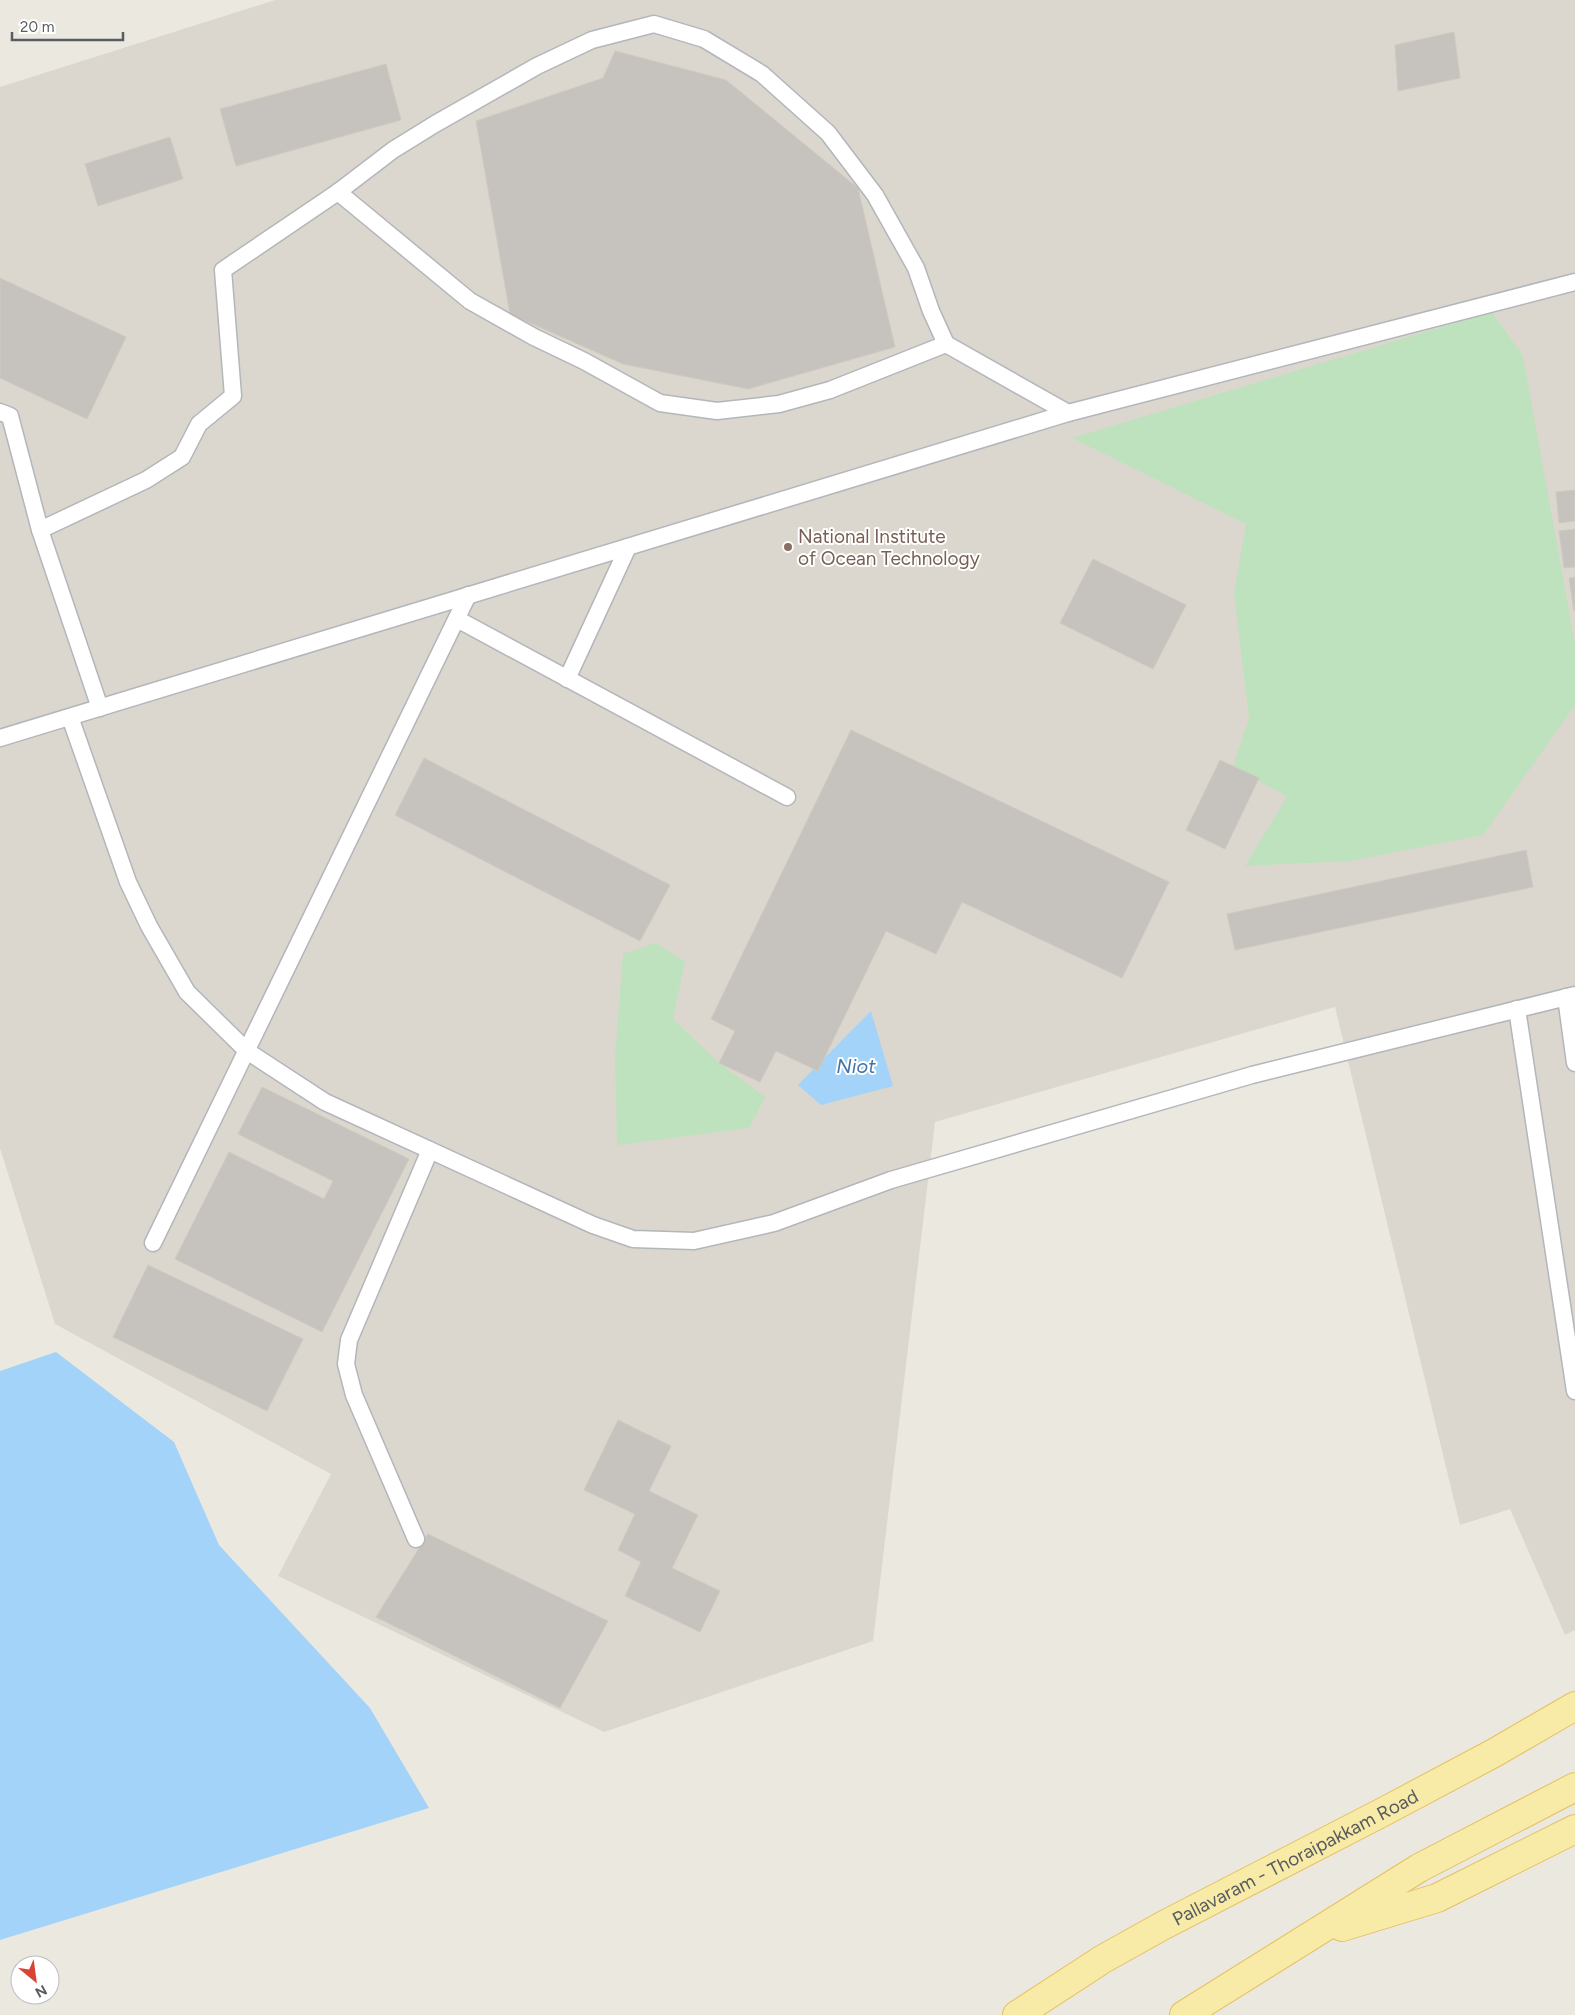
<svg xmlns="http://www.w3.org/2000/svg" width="1575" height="2015" viewBox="0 0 1575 2015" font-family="Figtree,sans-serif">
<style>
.education{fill:#dbd7ce}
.green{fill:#bee1be}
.water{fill:#a3d3f8}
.building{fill:#c6c3be;stroke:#cfcabf}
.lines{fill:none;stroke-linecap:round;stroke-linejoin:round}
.lane-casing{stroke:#b3b6ba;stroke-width:19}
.primary-casing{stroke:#e6c05e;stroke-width:30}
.lane{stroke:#fff;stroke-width:16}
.primary{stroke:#f8eba8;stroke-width:28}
.education-dot{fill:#8d6e63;stroke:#fff;stroke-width:2}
.labels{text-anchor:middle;stroke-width:4;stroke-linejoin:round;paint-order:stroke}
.education-label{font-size:19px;fill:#785e54;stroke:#fff;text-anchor:start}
.street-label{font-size:19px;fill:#595c60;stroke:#fff}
.water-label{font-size:20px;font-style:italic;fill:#4374a8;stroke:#fff}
</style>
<rect width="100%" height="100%" fill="#ebe8e0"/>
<path class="education" d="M275 0H1575V1630L1565 1635 1510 1509 1460 1525 1335 1007 935 1122 873 1641 604 1732 278 1576 331 1474 55 1324 0 1148V87Z"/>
<g class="green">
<path d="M1492 312 1523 356 1575 644V705L1483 835 1350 861 1245 866 1287 797 1233 766 1249 719 1234 593 1246 524 1072 438Z"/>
<path d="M656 943 685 962 673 1019 719 1063 765 1097 749 1128 617 1145 615 1058 623 954Z"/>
</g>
<g class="water">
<path d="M871 1011 893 1086 821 1105 798 1085Z"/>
<path d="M56 1352 174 1442 219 1545 370 1708 429 1808 0 1940V1371Z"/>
</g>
<g class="building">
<path d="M1454 32 1460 78 1398 91 1395 45Z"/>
<path d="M615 51 726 80 858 188 895 347 748 389 623 364 510 314 476 121 603 78Z"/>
<path d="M386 64 401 120 236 166 220 109Z"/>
<path d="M170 137 183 179 98 206 85 164Z"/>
<path d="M0 278 126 337 87 419 0 378Z"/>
<path d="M1575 490V521L1559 523 1556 492Z"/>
<path d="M1575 529V567L1564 568 1559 531Z"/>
<path d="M1093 559 1186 605 1153 669 1060 623Z"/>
<path d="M1575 577V611H1574L1569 578Z"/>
<path d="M851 730 1169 882 1122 978 962 902 936 954 886 931 818 1071 776 1051 760 1082 719 1063 735 1031 711 1019Z"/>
<path d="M424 758 670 885 640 941 395 815Z"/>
<path d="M1220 760 1259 778 1225 849 1186 830Z"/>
<path d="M1526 850 1533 887 1235 950 1227 914Z"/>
<path d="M262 1087 409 1159 322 1332 175 1259 229 1152 324 1199 333 1181 238 1134Z"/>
<path d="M148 1265 303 1339 267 1411 113 1337Z"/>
<path d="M618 1420 671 1446 649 1491 698 1515 672 1568 720 1591 700 1632 625 1596 641 1562 618 1550 635 1514 584 1490Z"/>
<path d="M428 1534 608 1621 560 1708 376 1617Z"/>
</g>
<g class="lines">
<defs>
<g id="lane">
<path d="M338 192 470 301 534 337 584 361 660 403 717 411 779 404 830 390 946 344"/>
<path d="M0 412 10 416 40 530"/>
<path d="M457 619 787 797"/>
<path d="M567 679 628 547"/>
<path d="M100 708 40 530 146 480 182 457 199 424 233 396 223 270 338 192 393 150 435 124 537 66 592 40 654 24 704 39 762 74 828 133 875 195 916 268 931 311 946 344 1068 413"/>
<path d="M70 717 128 882 149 926 187 992 247 1051 325 1102 593 1225 633 1239 694 1241 774 1223 891 1180 1252 1075 1575 995"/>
<path d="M0 738 1068 413 1575 282"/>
<path d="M1566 997 1575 1063"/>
<path d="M1517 1009 1575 1391"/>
<path d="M153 1243 468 595"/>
<path d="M416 1539 354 1395 346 1364 349 1340 430 1150"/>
</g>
<g id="primary">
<path d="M1342 1927 1437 1898 1575 1829"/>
<path id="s1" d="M1017 2015 1103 1959 1164 1925 1383 1812 1494 1753 1575 1706"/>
<path d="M1184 2015 1419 1868 1575 1787"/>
</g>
</defs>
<use href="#lane" class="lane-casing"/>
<use href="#primary" class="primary-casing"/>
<use href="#lane" class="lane"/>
<use href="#primary" class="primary"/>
</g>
<circle class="education-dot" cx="788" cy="547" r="5"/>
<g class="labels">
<g class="education-label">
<text x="798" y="543">National Institute<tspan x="798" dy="22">of Ocean Technology</tspan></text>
</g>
<g class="street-label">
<text dy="7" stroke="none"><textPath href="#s1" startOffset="320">Pallavaram - Thoraipakkam Road</textPath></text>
</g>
<g class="water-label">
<text x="856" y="1073">Niot</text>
</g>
</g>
<g transform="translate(35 1980) rotate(151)"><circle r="24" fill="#ffffff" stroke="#bdbebf"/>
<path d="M0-4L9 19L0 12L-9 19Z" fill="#db4236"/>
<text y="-8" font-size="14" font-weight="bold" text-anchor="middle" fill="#595c60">N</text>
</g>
<path d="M12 32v8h111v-8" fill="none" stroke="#595c60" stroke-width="2.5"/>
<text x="20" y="32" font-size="15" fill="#595c60" stroke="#ffffff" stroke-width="4" paint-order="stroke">20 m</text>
</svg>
